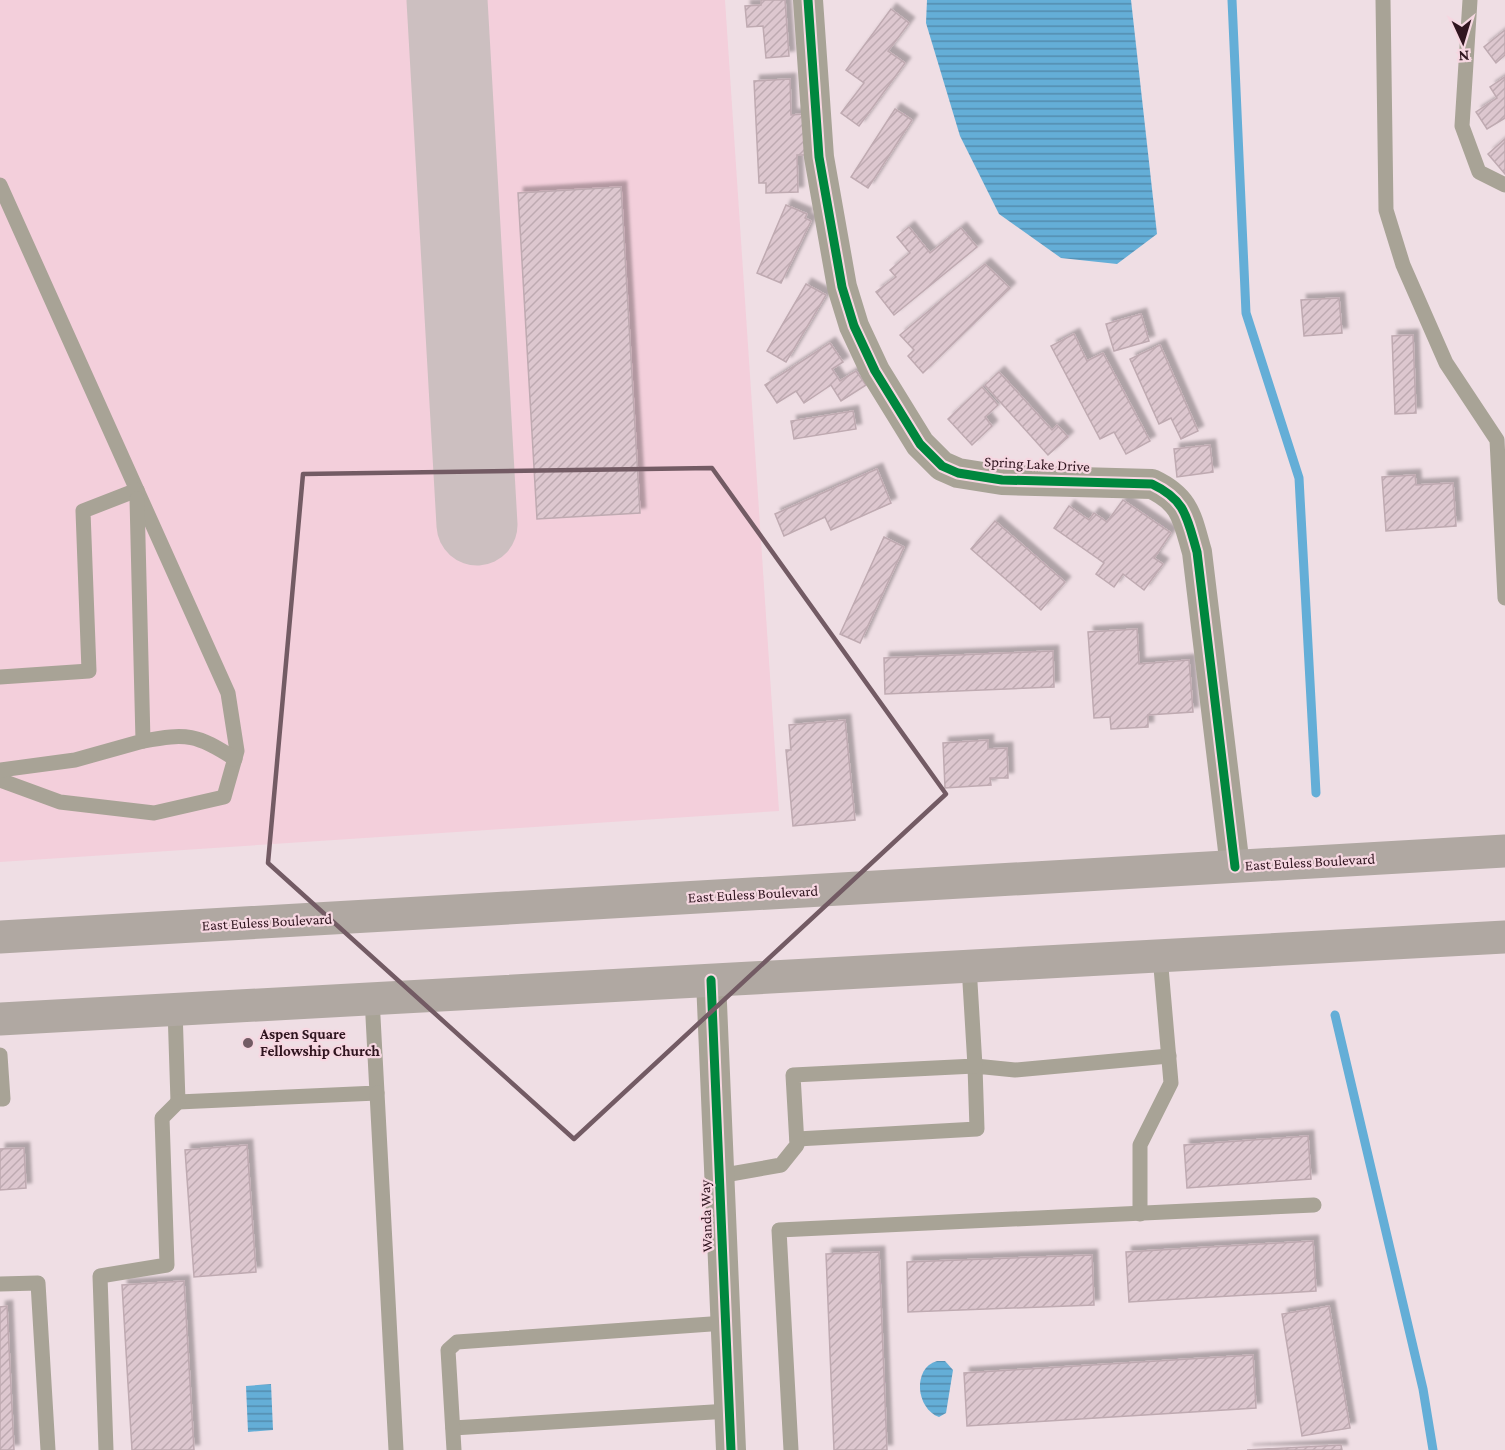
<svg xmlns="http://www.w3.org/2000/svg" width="1505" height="1450" viewBox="0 0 1505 1450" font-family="'Crimson Pro',serif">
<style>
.built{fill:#f3cfdb}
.water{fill:url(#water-rules)}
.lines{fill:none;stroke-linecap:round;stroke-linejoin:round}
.stream{stroke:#64aed7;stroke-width:9}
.taxiway{stroke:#ccbfc0;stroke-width:81}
.building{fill:url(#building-hatch);stroke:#bfaab1;stroke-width:1.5;filter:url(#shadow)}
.lane{stroke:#a8a396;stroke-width:15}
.street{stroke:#a8a396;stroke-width:30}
.primary{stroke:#b0a8a2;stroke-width:33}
.cycleway-casing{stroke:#f6d7e1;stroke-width:13}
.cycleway{stroke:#00873e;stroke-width:9}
.marked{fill:none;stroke:#735b64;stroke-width:4.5;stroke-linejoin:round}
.poi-dot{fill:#735b64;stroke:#f6d7e1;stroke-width:2}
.labels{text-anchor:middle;stroke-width:4.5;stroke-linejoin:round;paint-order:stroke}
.street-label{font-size:15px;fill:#30151f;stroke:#f6d7e1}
.poi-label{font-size:15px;font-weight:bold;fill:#30151f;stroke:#f6d7e1;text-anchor:start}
</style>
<defs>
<pattern id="water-rules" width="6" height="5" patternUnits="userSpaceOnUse" patternTransform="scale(1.5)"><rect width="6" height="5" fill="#64aed7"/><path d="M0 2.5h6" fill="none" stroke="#538cae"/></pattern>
<pattern id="building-hatch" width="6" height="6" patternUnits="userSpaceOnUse" patternTransform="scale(1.5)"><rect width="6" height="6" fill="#ddc7cf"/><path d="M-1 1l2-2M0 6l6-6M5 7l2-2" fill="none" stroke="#beaab1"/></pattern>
<filter id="shadow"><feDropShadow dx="5.5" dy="-5.5" stdDeviation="1.5" flood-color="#0004"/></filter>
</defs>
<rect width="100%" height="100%" fill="#efdee4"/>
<path class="built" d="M0 0H725L779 811 0 862Z"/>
<g class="water">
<path d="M927 0H1131L1157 234 1117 264 1061 258 999 214 960 136 926 23Z"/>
<path d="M937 1361H945L953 1370 946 1413 939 1417C916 1409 912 1368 937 1361Z"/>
<path d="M271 1384 273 1430 248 1432 246 1386Z"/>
</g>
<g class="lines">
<g class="stream">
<path d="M1232 0 1246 313 1299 478 1316 793"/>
<path d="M1335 1015 1423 1389 1433 1450"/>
</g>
<path class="taxiway" d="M447 0 477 525"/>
</g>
<g class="building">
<path d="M761 0H785L789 56 766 58 763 26 747 27 745 6 761 5Z"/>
<path d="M891 9 909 23 888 51 905 63 859 126 841 113 864 83 846 70Z"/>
<path d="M1505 30V55L1496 63 1484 47Z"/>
<path d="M1505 77V118L1487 129 1476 112 1497 98 1490 87Z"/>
<path d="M790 79 791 115 804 114 805 155H797L798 192 766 193V183H759L754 81Z"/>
<path d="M895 109 912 120 868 188 851 177Z"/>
<path d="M1505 139V174L1488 154Z"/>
<path d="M621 187 640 513 537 519 518 193Z"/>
<path d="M786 205 807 214 805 218 811 221 781 283 757 273Z"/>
<path d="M909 227 930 253 961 228 977 247 894 315 876 292 896 277 890 270 910 253 897 237Z"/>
<path d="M985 264 1010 288 923 373 908 356 914 350 900 335Z"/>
<path d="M806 284 826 295 786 362 767 351Z"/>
<path d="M1339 298 1342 333 1304 336 1301 300Z"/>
<path d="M1141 314 1149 341 1114 351 1106 324Z"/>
<path d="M1074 334 1087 361 1103 353 1150 441 1126 454 1114 432 1100 439 1051 346Z"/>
<path d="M1413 335 1416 413 1395 414 1392 336Z"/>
<path d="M830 343 843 362 832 369 840 381 856 371 866 385 841 401 831 385 804 403 796 391 777 403 765 385Z"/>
<path d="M1160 345 1198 431 1181 439 1171 418 1159 424 1130 359Z"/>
<path d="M999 372 1052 430 1057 425 1068 437 1048 455 985 385Z"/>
<path d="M982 387 998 405 985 417 992 426 972 445 948 419Z"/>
<path d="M853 411 856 429 794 439 791 421Z"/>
<path d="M1210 445 1213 472 1177 477 1174 449Z"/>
<path d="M877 469 891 503 831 530 825 517 784 536 775 514Z"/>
<path d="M1415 475 1416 485 1453 483 1456 526 1386 531 1382 477Z"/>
<path d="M1123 500 1171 533 1154 558 1163 564 1144 590 1123 574 1114 587 1096 574 1104 563 1054 528 1069 506 1089 520 1094 513 1107 522Z"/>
<path d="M995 521 1065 582 1041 610 971 549Z"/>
<path d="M884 537 904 547 860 643 840 634Z"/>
<path d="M1137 629 1139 664 1189 660 1193 712 1148 715V727L1111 729 1110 717 1094 718 1088 632Z"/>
<path d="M1053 651 1054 687 885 694 884 658Z"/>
<path d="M845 720 855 820 793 826 786 750H791L789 725Z"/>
<path d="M988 740V749L1007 748 1008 778H990L991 785 945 788 943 743Z"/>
<path d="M1308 1136 1311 1179 1187 1188 1184 1145Z"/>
<path d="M247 1145 256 1272 194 1277 185 1150Z"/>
<path d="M24 1148 26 1188 0 1190V1149Z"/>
<path d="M1313 1241 1316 1291 1129 1302 1126 1252Z"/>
<path d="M879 1252 887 1450H834L826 1254Z"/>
<path d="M1092 1255 1094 1305 908 1312 907 1262Z"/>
<path d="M184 1281 194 1450H132L122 1285Z"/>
<path d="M7 1306 14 1450H0V1307Z"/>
<path d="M1329 1306 1350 1428 1302 1436 1282 1314Z"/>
<path d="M1253 1355 1256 1408 967 1426 964 1373Z"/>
<path d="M1341 1445 1342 1450H1247Z"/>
</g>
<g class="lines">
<g class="lane">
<path d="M1383 0 1386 210 1403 265 1446 363 1497 440 1505 598"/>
<path d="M1470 0 1462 126 1479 172 1505 185"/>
<path d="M0 185 228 693 237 751 224 797 154 813 60 802 0 780"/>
<path d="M0 677 89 671 83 511 137 490"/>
<path d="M143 741C187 733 197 734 235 759"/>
<path d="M0 770 75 760 143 741 137 499"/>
<path d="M175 1009 178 1102 377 1093 372 998"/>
<path d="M0 1055 3 1099H0"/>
<path d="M377 1093 396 1450"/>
<path d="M797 1139 977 1129 975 1066 1015 1070 1169 1056"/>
<path d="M719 1176 781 1165 797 1145 793 1075 975 1066 969 966"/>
<path d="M1140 1214V1145L1171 1083 1160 956"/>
<path d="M0 1284 38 1283 48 1450"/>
<path d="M453 1428 729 1411"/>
<path d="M106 1450 100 1276 167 1265 162 1118 178 1102"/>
<path d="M454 1450 448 1350 457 1342 725 1323"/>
<path d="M791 1450 779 1230 1314 1205"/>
</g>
<g class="street">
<path d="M808 0 819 157 842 287 854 326 875 371 920 444 942 466 958 473 1002 480 1152 484C1186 500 1187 518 1197 552L1235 867"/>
<path d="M711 980 731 1450"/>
</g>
<g class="primary">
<path d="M0 937 1505 851"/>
<path d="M0 1019 1505 937"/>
</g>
<defs>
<g id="cycleway">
<path d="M808 0 819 157 842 287 854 326 875 371 920 444 942 466 958 473 1002 480 1152 484C1186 500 1187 518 1197 552L1235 867"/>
<path d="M711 980 731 1450"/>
</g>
</defs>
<use href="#cycleway" class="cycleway-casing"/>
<use href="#cycleway" class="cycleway"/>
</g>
<path class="marked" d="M712 468 946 794 574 1139 268 863 303 474Z"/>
<circle class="poi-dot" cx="248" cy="1043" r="6"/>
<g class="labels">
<g class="street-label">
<text transform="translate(1037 464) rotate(3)" y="5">Spring Lake Drive</text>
<text transform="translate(1310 862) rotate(-3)" y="5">East Euless Boulevard</text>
<text transform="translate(753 894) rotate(-3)" y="5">East Euless Boulevard</text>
<text transform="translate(267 922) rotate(-3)" y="5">East Euless Boulevard</text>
<text transform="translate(706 1216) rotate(-92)" y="5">Wanda Way</text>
</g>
<g class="poi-label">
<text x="260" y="1039">Aspen Square<tspan x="260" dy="17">Fellowship Church</tspan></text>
</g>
</g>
<g transform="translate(1463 42) rotate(176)" stroke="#f6d7e1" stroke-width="4.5" paint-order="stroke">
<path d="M0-4.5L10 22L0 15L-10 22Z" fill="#30151f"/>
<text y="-9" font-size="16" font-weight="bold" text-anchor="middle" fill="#30151f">N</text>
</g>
</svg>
